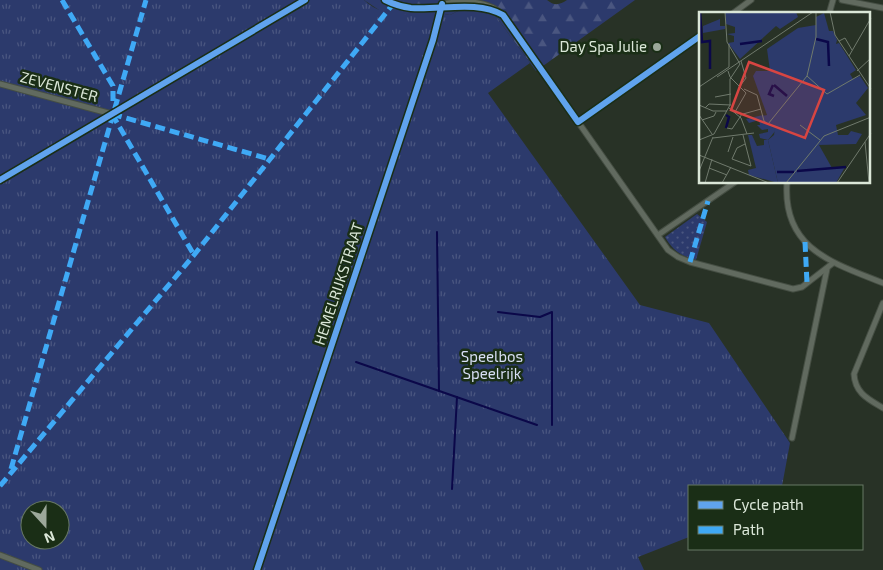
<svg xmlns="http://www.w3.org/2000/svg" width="883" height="570" viewBox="0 0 883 570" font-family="'Exo 2',sans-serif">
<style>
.grass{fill:url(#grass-dots)}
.forest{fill:url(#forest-firs)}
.park{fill:url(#park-tufts);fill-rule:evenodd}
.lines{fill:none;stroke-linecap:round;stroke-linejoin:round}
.stream{stroke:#0b0849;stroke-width:2}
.street-casing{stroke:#454e43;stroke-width:7}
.street{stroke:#616a5f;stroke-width:5}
.quiet{stroke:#3fa9f5;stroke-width:5;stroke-dasharray:10 5;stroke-linecap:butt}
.cycleway-casing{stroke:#1a2e16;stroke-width:9}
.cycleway{stroke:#60a3ed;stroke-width:6}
.poi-dot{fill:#9ca89a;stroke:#1a2e16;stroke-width:2}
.labels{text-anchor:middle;stroke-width:5;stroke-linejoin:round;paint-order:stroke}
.poi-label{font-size:15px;fill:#dbe7d8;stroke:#1a2e16;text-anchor:end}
.street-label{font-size:15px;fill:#dbe7d8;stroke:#1a2e16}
.park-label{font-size:15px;fill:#d8dff5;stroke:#1a2e16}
.inset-river{fill:none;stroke:#0b0849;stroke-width:2.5}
.inset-road{fill:none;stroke:#707a6d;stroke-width:1}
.view{fill:#d74542;fill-opacity:0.15;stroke:#d74542;stroke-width:2.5}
.inset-edge{fill:none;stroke:#dbe7d8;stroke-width:2.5}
</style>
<defs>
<pattern id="grass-dots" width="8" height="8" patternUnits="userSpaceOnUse" patternTransform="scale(1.25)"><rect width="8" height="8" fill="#2c3a6c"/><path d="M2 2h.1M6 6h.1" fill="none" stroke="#4a5680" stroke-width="1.8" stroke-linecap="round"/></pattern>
<pattern id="forest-firs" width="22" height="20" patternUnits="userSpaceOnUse" patternTransform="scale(1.25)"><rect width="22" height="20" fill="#2c3a6c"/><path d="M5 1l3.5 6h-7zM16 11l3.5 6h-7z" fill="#4a5680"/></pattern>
<pattern id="park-tufts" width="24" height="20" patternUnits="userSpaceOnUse" patternTransform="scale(1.25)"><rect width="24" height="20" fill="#2c3a6c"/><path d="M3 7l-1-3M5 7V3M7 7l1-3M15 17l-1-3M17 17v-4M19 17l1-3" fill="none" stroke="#4a5680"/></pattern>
</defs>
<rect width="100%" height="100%" fill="#283226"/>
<path class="grass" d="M697 214 707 222 696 260C681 256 673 251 665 237Z"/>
<path class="forest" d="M364 0H547C554 6 560 5 567 0H635L536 71 497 18 462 9 450 15 444 14 420 61 379 10Z"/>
<path class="park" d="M0 0H364C384 20 418 14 442 11L444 14 450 15 462 9H484L497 18 530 63 488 93 640 305 709 323 790 443 782 486H689V537L638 557 644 570H0ZM30 510H60V540H30Z"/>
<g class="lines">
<g class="stream">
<path d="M437 232 439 391"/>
<path d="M498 312 540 317 552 312V425"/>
<path d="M356 362 537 425"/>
<path d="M452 489 457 397"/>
</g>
<defs>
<g id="street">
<path d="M842 0 883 8"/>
<path d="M732 14 751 0"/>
<path d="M829 14 833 0"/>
<path d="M0 84 112 114"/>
<path d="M578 122 700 36"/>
<path d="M81 132 112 114"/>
<path d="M787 182C782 249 833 263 883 283"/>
<path d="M658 235 735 182"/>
<path d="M883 303 854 374C855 393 868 399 883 408"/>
<path d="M792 438 827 269"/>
<path d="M0 555 39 570"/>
<path d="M257 570 433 40 442 4C463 0 487 0 503 15L668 250 678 257 690 262 793 289 802 287 833 263"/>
</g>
</defs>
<use href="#street" class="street-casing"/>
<use href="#street" class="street"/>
<g class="quiet">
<path d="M62 0 113 86V101"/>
<path d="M112 114 269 159"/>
<path d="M112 114 194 255"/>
<path d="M805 242 807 283"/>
<path d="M690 262 708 201"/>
<path d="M11 469 146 0"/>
<path d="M0 486 194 255 393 4"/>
</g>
<defs>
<g id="cycleway">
<path d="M385 0C393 4 402 7 411 8 442 10 477 0 503 15L578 122 700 36"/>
<path d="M0 180 305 0"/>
<path d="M257 570 433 40 442 4"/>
</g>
</defs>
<use href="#cycleway" class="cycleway-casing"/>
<use href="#cycleway" class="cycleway"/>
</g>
<circle class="poi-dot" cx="657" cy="47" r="5"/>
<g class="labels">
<g class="poi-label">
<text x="647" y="52">Day Spa Julie</text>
</g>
<g class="street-label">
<text transform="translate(59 87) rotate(15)" y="5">ZEVENSTER</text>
<text transform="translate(339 284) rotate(-72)" y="5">HEMELRIJKSTRAAT</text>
</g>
<g class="park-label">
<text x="492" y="362">Speelbos<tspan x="492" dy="17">Speelrijk</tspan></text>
</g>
</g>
<g transform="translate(699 12)">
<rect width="171" height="171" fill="#283226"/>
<path d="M21 7V14H26V17L4 21V14ZM49 123H53L58 134 65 133V128H69L79 171 50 163 49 158 57 156Z" fill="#2c3a6c"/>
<path d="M64 103 73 108 77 118 69 128 61 126 60 122 69 120V117L63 118 58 113H61L60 108 50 111 47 107Z" fill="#2c3a6c"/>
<path d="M26 0H97L99 5 81 17 77 14 41 47 29 31 35 30V24L28 22 36 21V15L27 12ZM125 1 130 19H134L138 28 137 32 140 31 157 58 151 62 154 67 161 64 169 76 157 91 167 103 137 113 139 123H149L152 119 163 122 157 132 120 133 133 156 146 155 137 171H79L69 128 75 123 76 116 66 110 64 104 68 103 54 64 57 59H71L68 37 99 16 117 13V5Z" fill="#2c3a6c"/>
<path class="inset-river" d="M1 0 3 30 11 29V57M117 27 129 30 130 54M41 32 63 29M74 73 70 82 75 84M75 73 88 84M27 116 30 105 27 103M98 159 147 155M78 160H95"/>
<path class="inset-road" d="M131 0 136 23 172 77M140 29 146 26 153 38M150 44 172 6M29 59 31 65 47 81 36 100M158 59 172 46M108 64 128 82 161 63M18 65 114 0M41 74 47 66 42 49M0 75 30 55V32M45 77 58 83 65 109 69 112 108 64 117 25V0M16 85 32 82M0 93 14 99H28M6 96 10 92 32 93M30 96 42 106 48 122M44 102 62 97M0 103 13 122M3 108 15 104 17 100M101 113 121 128M28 116 33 117 43 102M44 123 52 154 33 147 38 136 46 132M14 126 55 121M0 128 15 122 31 93V67L41 52 28 30 26 0M166 130 170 171M29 140 34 125M0 143 70 171M10 156 28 163M0 159 14 125M6 171 13 147M23 171 32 155M87 171 125 124 172 105M138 171 172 121"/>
<path class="view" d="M50 50 125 78 106 126 32 98Z"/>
<rect width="171" height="171" class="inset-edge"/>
</g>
<rect x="688" y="485" width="175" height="65" fill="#1a2e16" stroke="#677864"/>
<rect x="698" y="501" width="25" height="8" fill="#60a3ed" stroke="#677864"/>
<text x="733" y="510" font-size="15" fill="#dbe7d8">Cycle path</text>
<rect x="698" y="526" width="25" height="8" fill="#3fa9f5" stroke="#677864"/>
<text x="733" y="535" font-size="15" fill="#dbe7d8">Path</text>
<g transform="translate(45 525) rotate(159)"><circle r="24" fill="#1a2e16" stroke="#677864"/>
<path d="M0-4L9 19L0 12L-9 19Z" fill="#9ca89a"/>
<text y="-8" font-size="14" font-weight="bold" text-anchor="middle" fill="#dbe7d8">N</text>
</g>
</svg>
